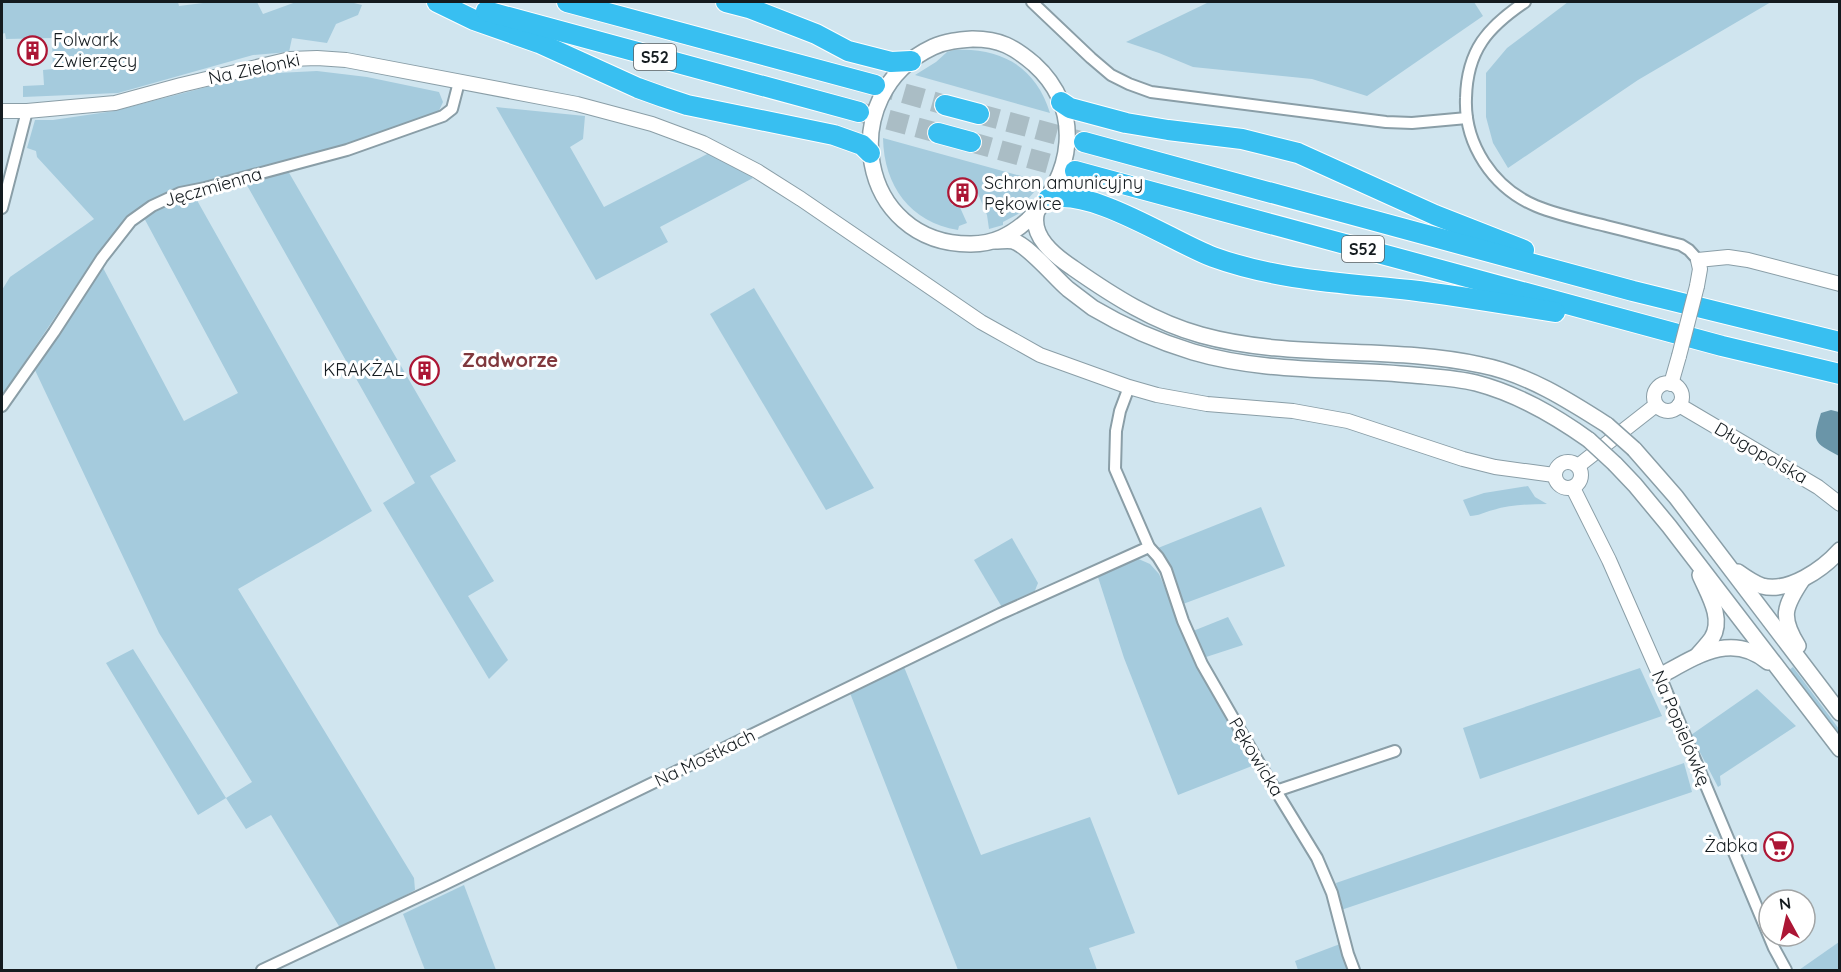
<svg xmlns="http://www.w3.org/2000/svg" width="1841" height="972" viewBox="0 0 1841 972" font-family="Quicksand,sans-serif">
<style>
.green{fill:#a5cbdd}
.water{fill:#6a95a8}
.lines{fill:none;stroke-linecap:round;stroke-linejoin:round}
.motorway-tunnel{stroke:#aabdc5;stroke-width:20;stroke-dasharray:20 10;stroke-linecap:butt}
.minor-casing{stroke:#8a9ea7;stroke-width:14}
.tertiary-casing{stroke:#8a9ea7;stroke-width:16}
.secondary-casing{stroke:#8a9ea7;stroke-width:18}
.motorway-casing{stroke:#fff;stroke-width:22}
.minor{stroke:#fff;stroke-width:10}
.tertiary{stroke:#fff;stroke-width:14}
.secondary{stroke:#fff;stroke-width:15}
.motorway{stroke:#38bff1;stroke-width:20}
.tertiary-bridge-casing{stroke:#8a9ea7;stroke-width:16;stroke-linecap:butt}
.secondary-bridge-casing{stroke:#8a9ea7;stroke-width:18;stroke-linecap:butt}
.tertiary-bridge{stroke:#fff;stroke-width:14}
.secondary-bridge{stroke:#fff;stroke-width:15}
.labels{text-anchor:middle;stroke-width:6;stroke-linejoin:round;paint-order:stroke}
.shield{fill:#fff;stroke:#5a5f62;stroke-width:1.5}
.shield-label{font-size:16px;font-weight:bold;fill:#141b1f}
.poi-label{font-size:18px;fill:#141b1f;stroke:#fff;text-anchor:start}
.street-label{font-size:18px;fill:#141b1f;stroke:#fff}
.neighbourhood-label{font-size:20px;font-weight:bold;fill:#80383d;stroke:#fff}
</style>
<rect width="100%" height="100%" fill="#d0e5ef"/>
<g class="green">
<path d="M8 2H178L179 6 211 2H257L263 14 296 2H350L362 5 358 15 336 24 327 43 292 38 289 52 253 55 118 93 23 97V86L44 85 43 70 53 69 52 38 6 39 5 33 2 34V3Z"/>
<path d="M1209 2H1474L1483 16 1367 96 1312 79 1193 67 1159 53 1126 42Z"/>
<path d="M1568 2H1771L1638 80 1508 168 1493 143 1486 117V73L1507 48Z"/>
<path d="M954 50C1001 47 1036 67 1050 113L915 75 936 62 947 52Z"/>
<path d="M317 71 367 77 439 92 443 102 437 115 344 148 235 178 129 217 96 256 2 396V290L10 277 94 219 37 157 36 151 27 148 35 120H53L114 111 257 74Z"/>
<path d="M496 107 585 116 583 139 570 147 604 207 717 149 753 178 660 227 668 242 596 280Z"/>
<path d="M883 138 1043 182 1027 200 1018 214 1003 222V225L989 229 987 215 973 182 947 192 952 205 958 203 967 223 959 226 958 230C910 222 884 186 883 138Z"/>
<path d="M288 171 456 461 430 476 494 581 468 596 508 660 489 679 383 503 415 483 244 180Z"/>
<path d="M194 195 372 511 320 542 238 589 414 878 415 890 342 931 271 815 246 829 226 798 198 815 106 663 133 649 226 798 252 782 159 633 34 368 101 264 184 421 238 393 143 216 154 209Z"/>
<path d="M754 288 874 488 826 510 710 314Z"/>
<path d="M1528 486 1535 497 1547 504C1529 504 1510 505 1493 510 1485 512 1478 516 1470 516L1463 500 1484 493Z"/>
<path d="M1261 507 1285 566 1183 604 1174 577 1158 548Z"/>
<path d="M1012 538 1038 583 1034 593 1003 609 974 560Z"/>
<path d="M1134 557 1150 564 1159 574 1199 668 1252 766 1178 795 1124 658 1097 574Z"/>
<path d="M1228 617 1243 645 1203 658 1193 631Z"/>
<path d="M904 667 981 855 1090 817 1135 933 1089 948 1097 970H958L850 693Z"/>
<path d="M1793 667 1839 729V735L1789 670Z"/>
<path d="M1640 668 1662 716 1480 779 1463 728Z"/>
<path d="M1757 689 1796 726 1720 776 1721 785 1718 787 1691 735Z"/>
<path d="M1684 763 1692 792 1341 910 1336 883Z"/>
<path d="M464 885 496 970H425L403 914Z"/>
<path d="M1839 942V970H1799Z"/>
<path d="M1340 944 1348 970H1298L1295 961Z"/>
</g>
<path class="water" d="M1831 410 1839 412V456C1813 442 1812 442 1821 413Z"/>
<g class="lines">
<g class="motorway-tunnel">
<path d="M875 85 945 105"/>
<path d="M859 112 938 133"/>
<path d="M979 114 1084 142"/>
<path d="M971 142 1075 171"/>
</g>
<defs>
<g id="minor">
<path d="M1032 2 1091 58 1111 75 1129 84 1151 92 1386 122 1412 123 1467 118"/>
<path d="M1525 2C1488 27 1467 50 1466 98 1464 144 1493 188 1536 206 1558 215 1582 220 1606 226 1631 232 1656 239 1681 245L1689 250 1698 260"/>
<path d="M2 208 27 111"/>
<path d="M1129 387 1120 411 1116 431 1115 469 1149 547 1158 557 1166 570 1183 621 1202 664 1259 763 1317 858 1332 893 1348 954 1354 970"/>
<path d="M2 406 54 332 102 258 131 221 152 206 180 193 205 188 347 150 443 116 452 109 459 82"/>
<path d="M1660 676 1774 948 1786 970"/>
<path d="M1276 791 1395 751"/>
<path d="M262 970 443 885 1000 614 1149 547"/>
</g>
<g id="tertiary">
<path d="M2 111H27L115 103 181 85 290 59 317 58 346 60 577 104 652 124 703 143 757 171 801 199 981 322 1040 355 1129 387 1157 395 1207 404 1293 411 1348 421 1463 459 1495 467 1554 475"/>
<path d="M1697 286 1700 269 1698 260 1728 257 1748 260 1840 284"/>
<circle cx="1668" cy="397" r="14"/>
<path d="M1671 384 1679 356"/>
<path d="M1679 405 1818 487 1840 504"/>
<circle cx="1568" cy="475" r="13"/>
<path d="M1578 466 1656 405"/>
<path d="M1573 488 1609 560 1660 676"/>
</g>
<g id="secondary">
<path d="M973 39C1000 39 1014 47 1034 64 1084 109 1074 177 1028 220 1011 235 994 244 971 244 858 245 833 94 933 47 946 41 960 40 973 39Z"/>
<path d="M1037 211C1029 236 1055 256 1073 268 1113 296 1154 322 1201 335 1291 360 1390 345 1481 365 1527 374 1568 400 1607 425"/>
<path d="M995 241C1001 241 1008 240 1013 241 1028 245 1055 278 1068 289 1076 295 1085 302 1093 308 1125 327 1157 341 1193 352 1264 373 1340 368 1413 375 1434 377 1456 378 1476 383 1518 394 1554 415 1589 440"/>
<path d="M1634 449 1676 497 1840 713"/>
<path d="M1615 464 1635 485 1669 526 1840 749"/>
<path d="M1738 572C1745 577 1754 583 1762 586 1789 593 1823 569 1840 550"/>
<path d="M1798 646C1780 617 1784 607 1802 580"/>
<path d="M1697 656C1702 650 1708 644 1712 638 1724 618 1708 594 1700 575"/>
<path d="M1660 676C1695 657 1731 631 1768 662"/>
</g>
<g id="motorway">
<path d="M437 2 474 20 539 43 638 88 663 97 687 105 834 135 862 145 870 153"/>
<path d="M567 2 875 85"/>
<path d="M726 2 749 8 816 34 848 51 891 62 911 61"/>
<path d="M486 11 859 112"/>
<path d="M1061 102 1070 108 1126 123 1168 130 1242 139 1298 153 1435 215 1524 250"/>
<path d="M945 105 979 114"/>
<path d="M938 133 971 142"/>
<path d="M1084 142 1633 291 1840 342"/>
<path d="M1075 171 1722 346 1840 374"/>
<path d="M1048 199C1090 186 1171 241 1213 257 1276 280 1344 283 1410 290 1459 296 1507 304 1555 312"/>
</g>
</defs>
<use href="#minor" class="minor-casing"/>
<use href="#tertiary" class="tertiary-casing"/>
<use href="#secondary" class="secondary-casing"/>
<use href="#motorway" class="motorway-casing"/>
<use href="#minor" class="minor"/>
<use href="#tertiary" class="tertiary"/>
<use href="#secondary" class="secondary"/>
<use href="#motorway" class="motorway"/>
<defs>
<path id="tertiary-bridge" d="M1679 356 1697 286"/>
<g id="secondary-bridge">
<path d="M1607 425 1634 449"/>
<path d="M1589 440 1615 464"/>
</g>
</defs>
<use href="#tertiary-bridge" class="tertiary-bridge-casing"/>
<use href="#secondary-bridge" class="secondary-bridge-casing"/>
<use href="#tertiary-bridge" class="tertiary-bridge"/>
<use href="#secondary-bridge" class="secondary-bridge"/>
</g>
<defs>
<symbol id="building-ring" viewBox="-11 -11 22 22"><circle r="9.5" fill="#fff" stroke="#ac1635" stroke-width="1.5"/><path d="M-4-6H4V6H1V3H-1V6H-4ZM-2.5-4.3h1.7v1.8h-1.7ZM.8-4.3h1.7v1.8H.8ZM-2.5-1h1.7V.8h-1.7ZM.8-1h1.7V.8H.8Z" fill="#ac1635"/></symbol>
<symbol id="supermarket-ring" viewBox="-11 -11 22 22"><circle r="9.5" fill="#fff" stroke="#ac1635" stroke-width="1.5"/><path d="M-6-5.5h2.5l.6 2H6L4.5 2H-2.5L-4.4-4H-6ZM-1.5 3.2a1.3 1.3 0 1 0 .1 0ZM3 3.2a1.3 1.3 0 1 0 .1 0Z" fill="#ac1635"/></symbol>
</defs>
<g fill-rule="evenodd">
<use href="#building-ring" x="16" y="34" width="33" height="33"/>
<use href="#building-ring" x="946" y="176" width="33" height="33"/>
<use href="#building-ring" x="408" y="354" width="33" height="33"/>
<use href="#supermarket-ring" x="1762" y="830" width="33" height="33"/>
</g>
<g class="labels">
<g class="shield">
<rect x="634" y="44" width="42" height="26" rx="4.5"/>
<rect x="1342" y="236" width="42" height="26" rx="4.5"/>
</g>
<g class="shield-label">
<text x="655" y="63">S52</text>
<text x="1363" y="255">S52</text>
</g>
<g class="poi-label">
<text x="53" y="46">Folwark<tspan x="53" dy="21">Zwierzęcy</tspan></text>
<text x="984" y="189">Schron amunicyjny<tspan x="984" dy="21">Pękowice</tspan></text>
<text x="404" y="376" text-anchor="end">KRAKŻAL</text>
<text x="1758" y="852" text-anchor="end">Żabka</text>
</g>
<g class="street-label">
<text transform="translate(254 69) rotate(-12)" y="6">Na Zielonki</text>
<text transform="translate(213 187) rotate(-16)" y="6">Jęczmienna</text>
<text transform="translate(1761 453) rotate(30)" y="6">Długopolska</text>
<text transform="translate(1681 728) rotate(67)" y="6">Na Popielówkę</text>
<text transform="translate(1256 757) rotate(59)" y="6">Pękowicka</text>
<text transform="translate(705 758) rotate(-26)" y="6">Na Mostkach</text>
</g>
<g class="neighbourhood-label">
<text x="510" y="367">Zadworze</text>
</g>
</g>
<rect width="1841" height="972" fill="none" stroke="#141b1f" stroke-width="6"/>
<g transform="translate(1787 918) rotate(352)"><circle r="28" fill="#ffffff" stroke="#a1a4a5" stroke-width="1.5"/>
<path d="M0-4.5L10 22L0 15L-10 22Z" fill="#ac1635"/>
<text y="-9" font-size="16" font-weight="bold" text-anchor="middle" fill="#141b1f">N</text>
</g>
</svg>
